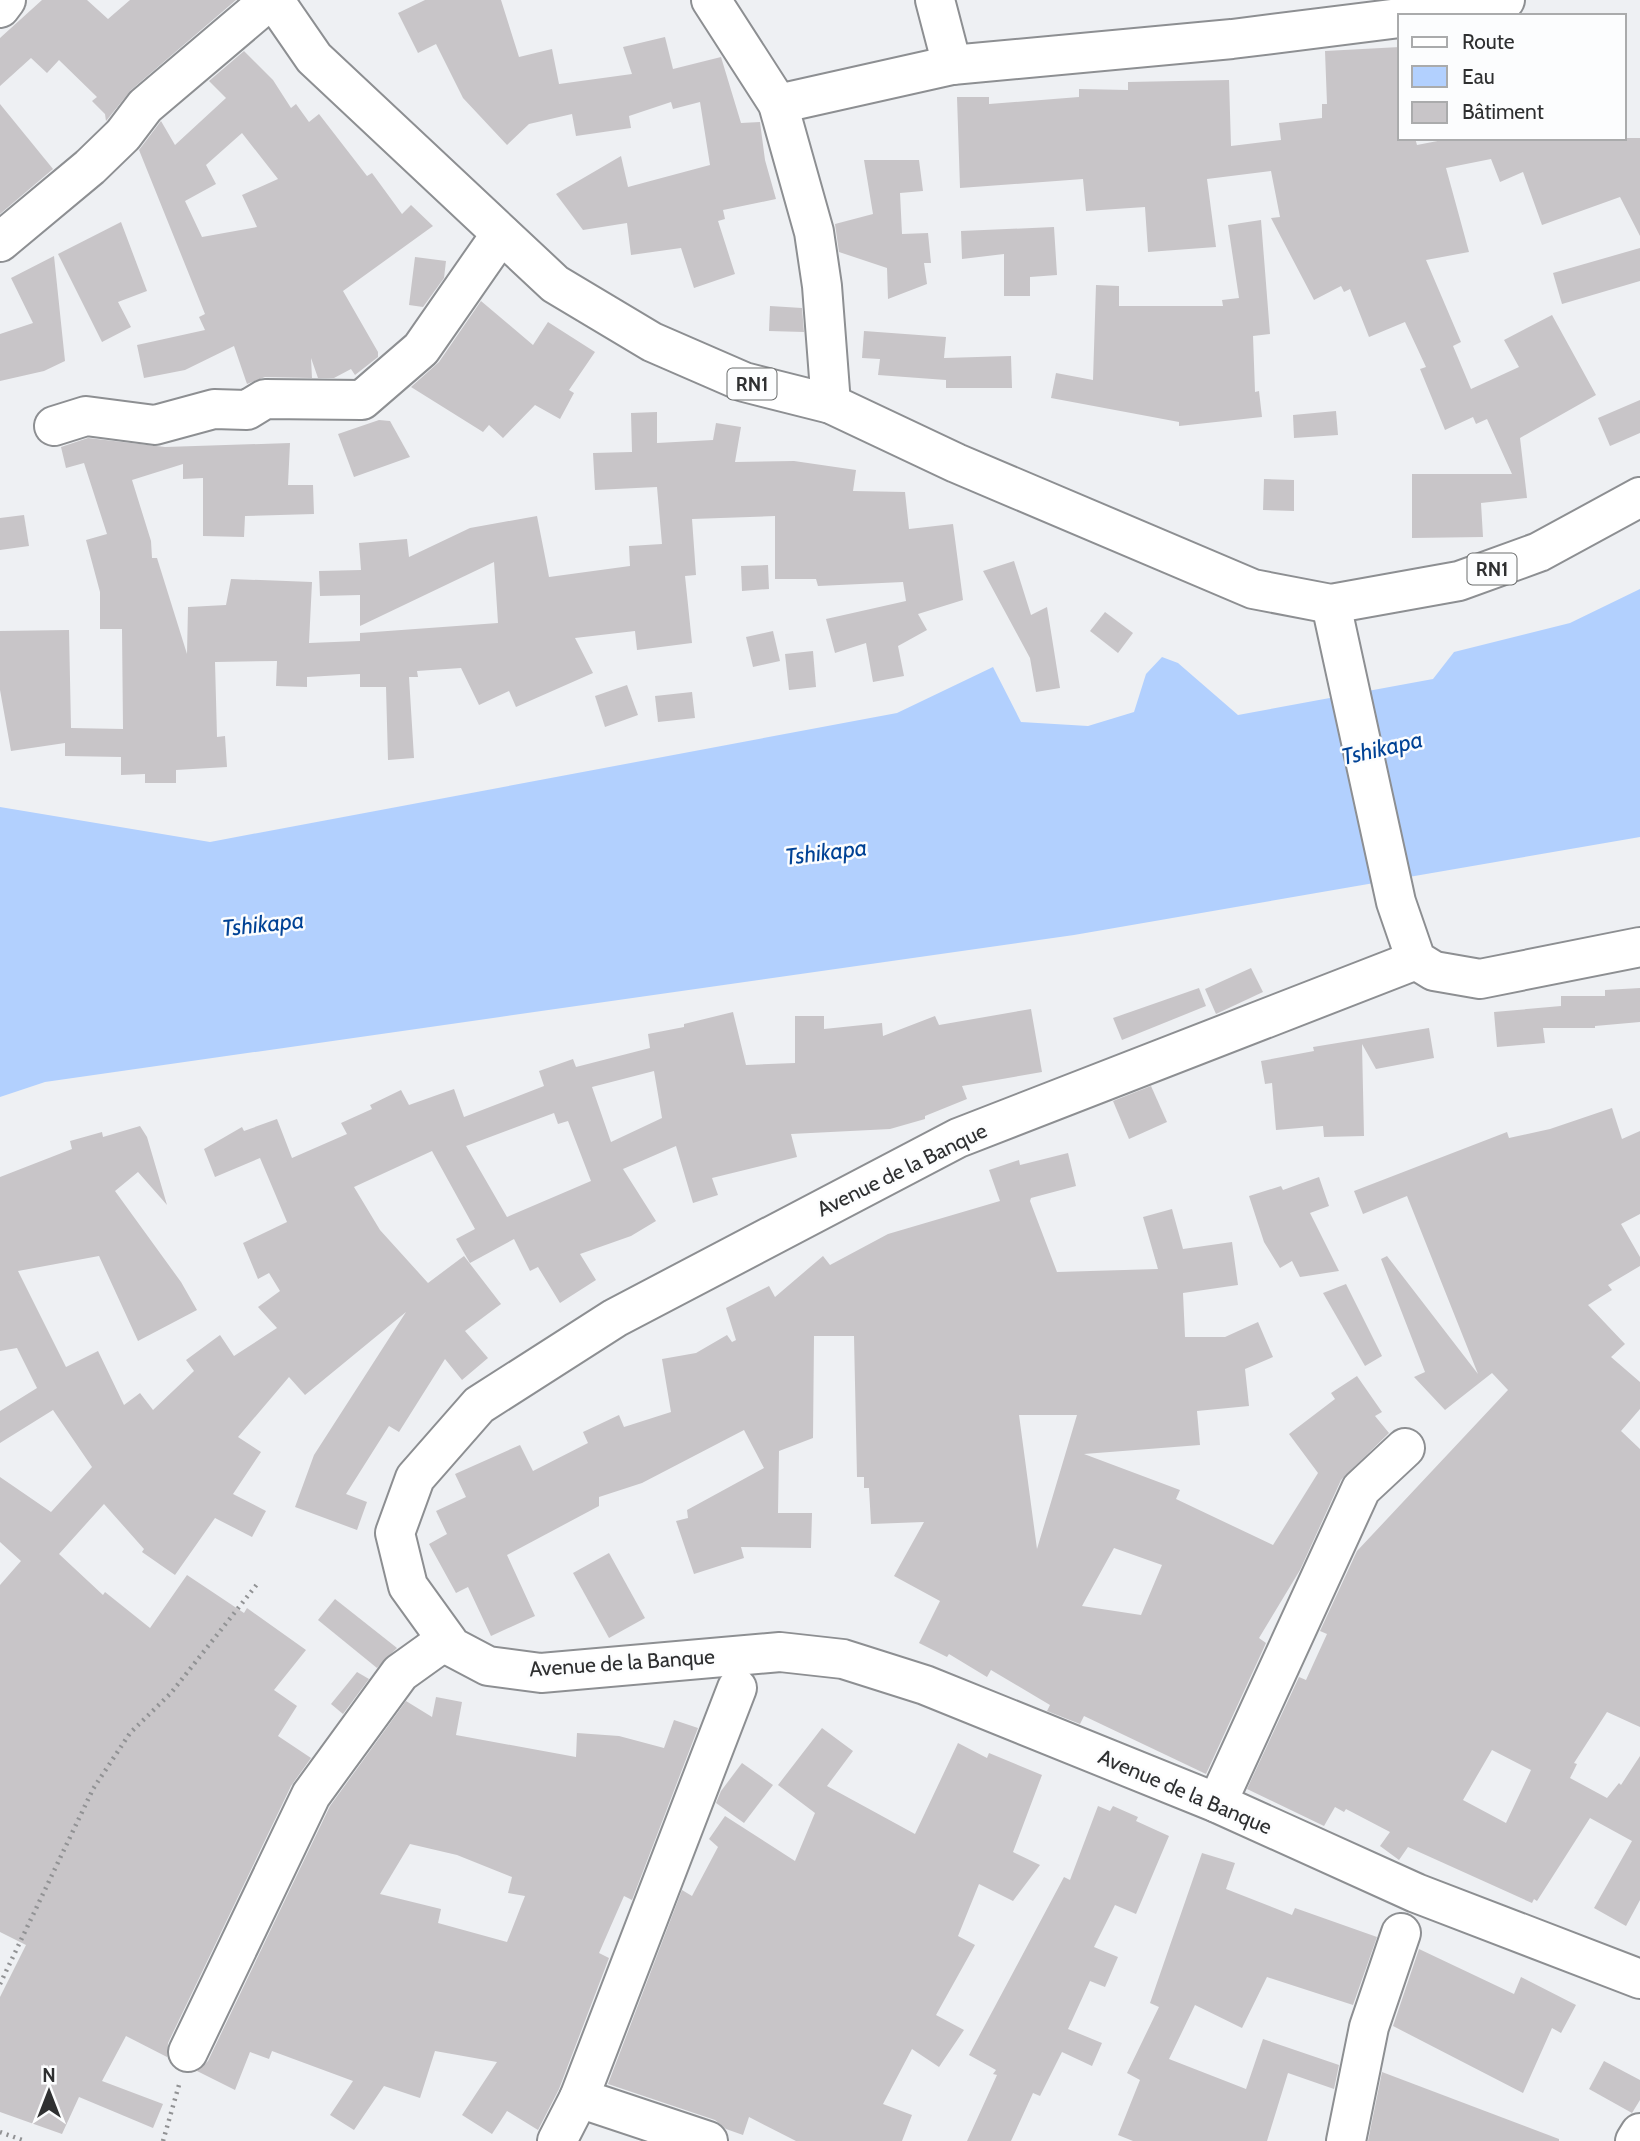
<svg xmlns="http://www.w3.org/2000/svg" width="1640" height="2141" viewBox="0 0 1640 2141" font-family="Cabin,sans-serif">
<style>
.water{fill:#b2d0fe}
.building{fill:#c8c5c8;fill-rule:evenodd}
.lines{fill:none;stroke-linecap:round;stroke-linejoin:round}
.minor-casing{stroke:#8d8f92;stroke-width:42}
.major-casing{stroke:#8d8f92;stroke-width:42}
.highway-casing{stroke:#8d8f92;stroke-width:42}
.path{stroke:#919294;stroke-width:4.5;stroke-dasharray:2 5;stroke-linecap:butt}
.minor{stroke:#fff;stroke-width:38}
.major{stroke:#fff;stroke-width:38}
.highway{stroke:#fff;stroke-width:38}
.labels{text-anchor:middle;stroke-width:5;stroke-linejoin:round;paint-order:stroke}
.shield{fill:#fcfdfe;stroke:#6c6e6e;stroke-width:2}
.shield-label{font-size:19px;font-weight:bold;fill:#2f3031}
.street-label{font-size:21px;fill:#2f3031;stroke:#fcfdfe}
.water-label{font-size:23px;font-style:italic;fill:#004295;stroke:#fcfdfe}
</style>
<rect width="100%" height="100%" fill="#eef0f3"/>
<path class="water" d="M1640 589V837L1074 935 45 1082 0 1097V807L210 842 897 713 993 667 1021 722 1088 726 1134 712 1146 674 1162 657 1178 663 1238 715 1433 679 1454 652 1570 623Z"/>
<g class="building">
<path d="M42 0H87L108 19 130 0H236L131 90 106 121 105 114 92 101 97 97 59 60 47 73 31 58 0 86V38Z"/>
<path d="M425 0H501L519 57 552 49 559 84 632 74 623 47 665 37 673 69 721 57 741 123 760 122 765 160 776 199 723 210 725 219 718 221 735 274 694 288 681 248 631 255 627 223 583 230 556 194 621 156 628 187 710 165 700 102 673 109 671 102 629 116 631 128 576 136 572 114 529 124 507 145 463 98 436 44 418 53 398 13Z"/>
<path d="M1400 47V138H1415L1417 145 1453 138H1640V236L1620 197 1542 225 1523 172 1500 182 1491 159 1446 168 1469 252 1426 260 1461 342 1453 346 1471 389 1519 367 1504 340 1552 315 1596 395 1520 438 1527 498 1481 503 1483 537 1412 538V474H1512L1487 419 1476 424 1473 417 1445 430 1420 369 1426 367 1405 322 1369 337 1350 289 1344 292 1341 286 1314 300 1271 218 1280 217 1271 171 1207 179 1216 247 1148 252 1145 207 1086 211 1083 179 960 188 957 97H989V104L1079 97V89L1128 90V82L1229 80 1231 146 1281 140 1279 123 1322 118V104H1327L1325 51Z"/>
<path d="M244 51 273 80 291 108 296 104 309 122 319 114 367 176 372 173 402 214 411 205 433 226 343 291 378 352V357L355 375 351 369 334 378H318L311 358 312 378 265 377 247 384 234 346 185 370 144 378 137 345 205 330 199 317 205 314 139 150 161 121 175 145 226 98 209 81ZM242 133 278 179 242 195 257 227 202 237 185 201 216 184 206 165Z"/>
<path d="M0 104 53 169 0 214Z"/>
<path d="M864 160H919L923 191 900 193 902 234 928 233 931 263H924L927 284 888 299 887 268 839 252 835 224 873 214Z"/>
<path d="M1261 220 1270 334 1253 336 1255 392 1259 391 1262 417 1179 426V422L1051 398 1056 373 1093 380 1096 285 1119 286V306H1223L1222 300 1239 298 1228 225Z"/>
<path d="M121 222 147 291 118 302 131 327 102 342 58 254Z"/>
<path d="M1054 227 1057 275 1030 277V296H1004V254L962 259 961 231Z"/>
<path d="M1640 248V281L1562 304 1553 273Z"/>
<path d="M54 256 65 361 44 371 0 381V334L33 323 11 278Z"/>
<path d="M415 257 446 261 444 278 423 307 409 305Z"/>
<path d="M481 301 533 345 548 322 595 352 569 390 574 393 560 419 535 405 503 438 489 425 483 432 411 387 439 362Z"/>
<path d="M770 306 802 308 804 332 769 331Z"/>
<path d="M864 331 946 337 944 358 1011 356 1012 388H946V380L878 375 880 359 862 358Z"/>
<path d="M1640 400V433L1610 446 1598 418Z"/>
<path d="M1336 411 1338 435 1294 438 1293 415Z"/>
<path d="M657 412V443L713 440 716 423 741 427 735 462 794 461 856 470 853 491 905 492 909 529 953 524 963 600 918 614 927 630 898 646 904 676 873 682 866 643 835 653 826 619 906 601 903 582 818 586 816 579H775V516L692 519 696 575 685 576 692 643 637 650 635 631 575 638 593 673 516 707 509 691 479 705 461 668 417 671 418 677H409L414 758 388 760 386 687H360V674L307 677V687L276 686 277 661 215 662 217 737 225 736 227 767 176 770V783H145V774L121 775V757L65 756V743L11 751 0 690V631L69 630 71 728 123 729 122 629H100V592L86 540 107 534 84 463 66 468 61 447 88 438 165 447 290 443 288 485H313L314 514 245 516 244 537 203 536V478L183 479V464L132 480 151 541 152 558H157L187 654 188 607 226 605 231 579 312 582 309 643 360 641V633L498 623 494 562 360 626V595L320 596 319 571 361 570 359 543 407 539 409 557 470 528 537 516 549 577 630 566 629 546 662 544 657 487 595 490 593 453 632 452 631 413Z"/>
<path d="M379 420 390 421 410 457 354 477 338 434Z"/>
<path d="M1264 479 1294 480V511L1263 510Z"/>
<path d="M24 515 29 546 0 550V518Z"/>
<path d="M1014 561 1031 615 1047 607 1060 688 1036 692 1030 658 983 571Z"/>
<path d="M768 565 769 589 742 591 741 566Z"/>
<path d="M1105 612 1133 633 1118 653 1090 631Z"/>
<path d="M773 631 780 661 753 667 746 637Z"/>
<path d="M813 651 816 687 789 690 785 654Z"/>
<path d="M627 685 638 715 605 727 595 696Z"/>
<path d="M692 692 695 718 658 722 655 696Z"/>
<path d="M1251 968 1263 992 1216 1014 1205 989Z"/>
<path d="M1199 988 1206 1006 1122 1040 1113 1018Z"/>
<path d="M1640 988V1022L1595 1026V1028H1543L1545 1043 1497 1047 1494 1012 1561 1006V996H1605V990Z"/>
<path d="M1031 1009 1042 1072 962 1086 967 1099 925 1116V1119L890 1129 791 1134 797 1157 712 1178 718 1195 693 1203 676 1146 623 1169 656 1221 631 1236 580 1254 596 1280 560 1303 538 1267 530 1271 514 1239 470 1263 456 1239 475 1229 432 1151 354 1187 380 1230 428 1283 464 1256 501 1304 465 1331 488 1358 462 1380 445 1359 399 1432 389 1426 346 1494 367 1502 357 1530 295 1507 314 1455 406 1312 305 1395 289 1377 238 1437 261 1452 233 1494 266 1511 252 1537 215 1518 175 1575 142 1552 144 1549 104 1504 59 1554 103 1595 105 1592 150 1628 187 1575 244 1613 247 1608 306 1650 274 1690 297 1706 278 1736 311 1758 291 1786 168 2043 167 2057 126 2036 102 2081 163 2104 153 2128 79 2097 62 2134 0 2112V1997L26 1945 0 1932V1585L21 1561 0 1542V1477L51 1512 92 1467 53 1410 0 1443V1411L37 1388 17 1348 0 1351V1177L72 1149 70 1141 102 1132 103 1137 140 1126 147 1137 167 1205 138 1172 115 1191 181 1282 197 1310 138 1341 99 1256 18 1271 66 1367 98 1351 124 1405 140 1393 153 1410 194 1371 186 1360 220 1335 234 1356 277 1328 258 1307 280 1291 269 1273 258 1279 243 1243 287 1222 260 1158 215 1177 204 1149 242 1127 244 1131 277 1119 292 1158 347 1134 341 1123 372 1109 370 1105 401 1090 409 1105 454 1089 464 1117 544 1086 539 1071 573 1059 576 1067 650 1048 648 1034 684 1027V1024L733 1012 746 1065 795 1063V1016H824V1029L882 1023 883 1036 935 1016 939 1025ZM654 1071 662 1118 611 1142 592 1087ZM554 1113 558 1124 568 1121 591 1181 507 1217 466 1146Z"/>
<path d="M1429 1028 1434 1058 1376 1069 1362 1044 1364 1136 1324 1137 1323 1126 1276 1130 1272 1083 1265 1084 1261 1061 1314 1051 1313 1047Z"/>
<path d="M1151 1086 1167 1122 1129 1139 1113 1101Z"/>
<path d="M1612 1108 1622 1139 1640 1131V1214L1621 1224 1640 1257V1266L1608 1285 1612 1290 1588 1305 1625 1344 1611 1357 1640 1382V1409L1621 1431 1640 1449V1727L1607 1712 1574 1763 1577 1764 1570 1778 1607 1798 1619 1783 1621 1785 1640 1756V1900L1626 1926 1594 1908 1632 1841 1590 1818 1537 1901 1534 1899 1532 1903 1408 1847 1399 1860 1380 1846 1390 1832 1346 1809 1344 1812 1335 1807 1324 1826 1247 1789 1299 1677 1306 1680 1327 1634 1320 1631 1357 1551 1508 1390 1492 1373 1445 1410 1414 1377 1425 1372 1381 1259 1387 1256 1478 1374 1407 1196 1363 1214 1354 1191 1507 1132 1509 1138 1550 1129ZM1492 1750 1531 1770 1506 1823 1463 1800Z"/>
<path d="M1068 1153 1076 1186 1031 1198 1030 1201 1057 1272 1158 1269 1143 1217 1172 1209 1183 1249 1232 1242 1238 1285 1183 1293 1185 1337H1225L1258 1322 1273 1357 1245 1369 1249 1406 1197 1411 1200 1445 1084 1454 1180 1490 1176 1499 1273 1545 1318 1473 1289 1434 1335 1399 1331 1393 1357 1376 1382 1412 1375 1416 1389 1433 1341 1480 1300 1570 1259 1638 1266 1643 1206 1774 1084 1716 1080 1724 1047 1711 1050 1705 991 1670 987 1677 949 1654 947 1657 919 1643 940 1601 894 1576 924 1522 871 1524 869 1488H864V1477H857L854 1336H814L813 1438 779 1451 778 1513H812L811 1548 741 1547 744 1558 694 1574 676 1521 688 1518 687 1510 764 1468 744 1430 642 1483 599 1497V1506L507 1555 535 1616 491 1636 468 1587 456 1593 429 1544 447 1534 436 1511 466 1497 455 1474 520 1445 533 1471 588 1443 583 1432 619 1415 624 1427 671 1412 662 1359 696 1353 727 1335 732 1342 736 1340 726 1308 769 1286 775 1297 823 1256 830 1265 888 1234 1000 1201 989 1170 1019 1160 1020 1165ZM1019 1415H1077L1037 1549ZM1114 1548 1162 1565 1141 1615 1082 1606Z"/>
<path d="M1319 1177 1329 1206 1310 1213 1339 1271 1300 1277 1292 1261 1280 1268 1264 1242 1249 1196 1281 1186 1283 1190Z"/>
<path d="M1346 1284 1382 1356 1365 1366 1323 1293Z"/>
<path d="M609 1553 645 1618 609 1638 573 1573Z"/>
<path d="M335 1599 397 1648 377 1668 318 1620Z"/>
<path d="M357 1672 369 1679 343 1714 331 1704Z"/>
<path d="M436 1697 462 1702 456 1735 576 1757 577 1733 619 1736 664 1748 674 1720 698 1728 632 1900 624 1896 599 1953 609 1958 559 2089 538 2130 507 2111 492 2134 462 2115 497 2062 435 2051 420 2098 384 2086 354 2130 330 2115 353 2081 272 2051 269 2059 250 2052 235 2090 197 2071 208 2061 330 1806 406 1701 432 1717ZM410 1844 457 1855 512 1877 508 1893 525 1896 507 1942 438 1923 441 1909 380 1894Z"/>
<path d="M822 1728 853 1751 827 1786 915 1834 958 1743 987 1758 989 1753 1042 1775 1013 1852 1040 1865 1013 1901 979 1884 958 1936 975 1945 936 2015 964 2030 939 2067 912 2049 883 2104 912 2115 902 2141H796L749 2117 743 2135 726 2129 715 2120 608 2084 682 1890 692 1896 718 1847 709 1839 725 1816 795 1861 815 1813 778 1785Z"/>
<path d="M742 1763 773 1785 744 1823 716 1803 721 1791Z"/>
<path d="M1098 1806 1110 1811 1113 1806 1138 1817 1136 1821 1169 1836 1136 1914 1115 1905 1094 1947 1118 1957 1105 1987 1090 1981 1068 2029 1102 2043 1092 2066 1062 2052 1040 2096 1033 2093 1011 2141H967L997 2075 993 2074 996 2070 969 2055 1064 1877 1070 1880Z"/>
<path d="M1202 1853 1235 1863 1226 1889 1292 1915 1295 1908 1377 1937 1353 2005 1267 1977 1242 2028 1195 2005 1169 2059 1246 2089 1263 2039 1339 2065 1334 2089 1288 2073 1267 2141H1133L1118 2135 1140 2080 1127 2073 1159 2007 1150 2003Z"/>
<path d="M1419 1949 1514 1994 1521 1977 1576 2005 1561 2033 1552 2028 1523 2093 1393 2026Z"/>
<path d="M1604 2061 1640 2080V2100L1632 2113 1589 2089Z"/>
<path d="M1382 2072 1559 2139V2141H1368Z"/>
</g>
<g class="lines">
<defs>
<g id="minor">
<path d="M711 0 778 104 814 232 822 286 831 404"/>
<path d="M935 0 952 65"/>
<path d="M0 8 6 0"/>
<path d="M1414 16 1505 0"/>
<path d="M778 104 952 65 1232 39 1400 18"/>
<path d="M0 242 90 167 123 135 145 106 270 0"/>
<path d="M54 426 86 416 155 425 214 409 247 410 265 399 362 400 421 349 501 234"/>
<path d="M1416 960 958 1138 615 1318 479 1405 415 1478 395 1533 408 1586 452 1647 488 1666 541 1673 780 1652 843 1659 925 1685 1217 1803 1416 1893 1640 1979"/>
<path d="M1217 1803 1361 1489 1405 1448"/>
<path d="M188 2052 311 1795 400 1673 446 1640"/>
<path d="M557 2141 579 2098"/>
<path d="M708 2141 579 2098 737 1688"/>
<path d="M1346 2141 1369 2027 1401 1933"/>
<path d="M1635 2141 1640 2133"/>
</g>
<path id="major" d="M1331 604 1396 902 1416 960 1434 971 1480 979 1640 947"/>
<path id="highway" d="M274 0 314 58 555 284 652 342 744 382 831 404 956 463 1253 589 1331 604 1459 581 1539 552 1640 497"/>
</defs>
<use href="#minor" class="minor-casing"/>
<use href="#major" class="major-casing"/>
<use href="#highway" class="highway-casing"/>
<g class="path">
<path d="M0 1984 93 1789 130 1733 171 1693 258 1583"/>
<path d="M0 2132 25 2141"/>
<path d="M163 2141 179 2085"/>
</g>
<use href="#minor" class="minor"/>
<use href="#major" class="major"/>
<use href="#highway" class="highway"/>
</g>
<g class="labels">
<g class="shield">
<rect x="727.5" y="368.5" width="49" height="31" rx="5"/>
<rect x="1467.5" y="553.5" width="49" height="31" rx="5"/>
</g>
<g class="shield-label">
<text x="752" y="391">RN1</text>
<text x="1492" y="576">RN1</text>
</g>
<g class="street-label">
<text transform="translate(902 1170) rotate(-26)" y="7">Avenue de la Banque</text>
<text transform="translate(622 1663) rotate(-4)" y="7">Avenue de la Banque</text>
<text transform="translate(1185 1792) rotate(23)" y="7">Avenue de la Banque</text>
</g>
<g class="water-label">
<text transform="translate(1382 748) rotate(-13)" y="8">Tshikapa</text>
<text transform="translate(826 852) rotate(-7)" y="8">Tshikapa</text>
<text transform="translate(263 924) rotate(-6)" y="8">Tshikapa</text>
</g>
</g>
<rect x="1398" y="14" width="228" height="126" fill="#fcfdfe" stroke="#aaabac" stroke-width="2"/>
<rect x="1412" y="37" width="35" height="10" fill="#ffffff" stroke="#aaabac" stroke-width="2"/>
<text x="1462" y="49" font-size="21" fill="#2f3031">Route</text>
<rect x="1412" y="66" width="35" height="21" fill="#b2d0fe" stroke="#aaabac" stroke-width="2"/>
<text x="1462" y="84" font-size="21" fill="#2f3031">Eau</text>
<rect x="1412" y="102" width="35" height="21" fill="#c8c5c8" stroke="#aaabac" stroke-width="2"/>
<text x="1462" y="119" font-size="21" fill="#2f3031">Bâtiment</text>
<g transform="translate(49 2092)" stroke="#fcfdfe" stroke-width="5" paint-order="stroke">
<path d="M0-5L12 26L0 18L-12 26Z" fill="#2f3031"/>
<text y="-10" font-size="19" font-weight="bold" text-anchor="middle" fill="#2f3031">N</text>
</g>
</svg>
